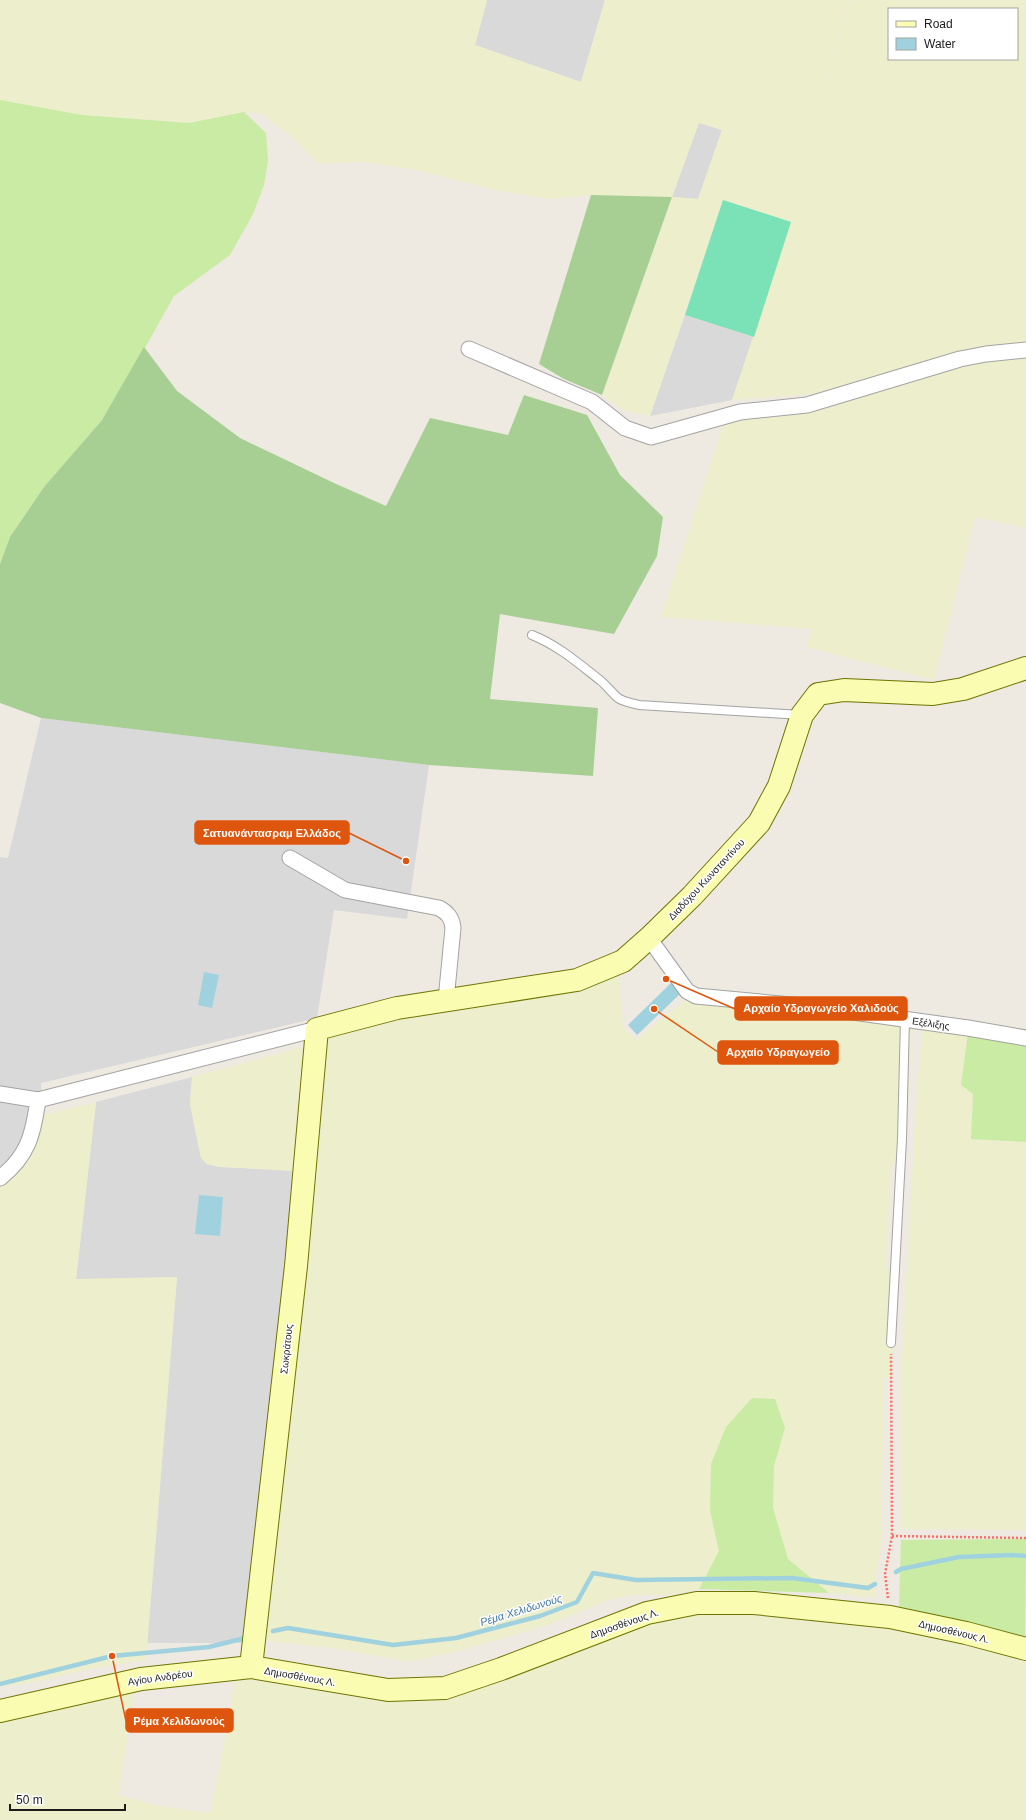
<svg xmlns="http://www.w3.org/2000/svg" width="1026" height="1820" viewBox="0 0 1026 1820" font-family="Arial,sans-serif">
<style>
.residential{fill:#dad9d9}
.farmland{fill:#edeecb;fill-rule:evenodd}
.grass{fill:#c9eba4}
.forest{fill:#a7cf94}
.pitch{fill:#7be1b6}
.water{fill:#9fd2de}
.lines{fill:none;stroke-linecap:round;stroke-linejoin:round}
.stream{stroke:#9fd2de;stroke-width:4.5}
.lane-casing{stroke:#a3a3a3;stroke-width:10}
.street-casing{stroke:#a3a3a3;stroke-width:17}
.secondary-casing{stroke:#6c7500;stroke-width:24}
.path{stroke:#ff6c61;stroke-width:2.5;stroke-dasharray:2 2;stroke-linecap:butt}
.lane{stroke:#fff;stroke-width:8}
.street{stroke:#fff;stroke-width:15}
.secondary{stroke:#fafcb1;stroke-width:22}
.labels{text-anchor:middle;stroke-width:3;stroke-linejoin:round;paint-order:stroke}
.street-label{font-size:10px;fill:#1c1c1c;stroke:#fff}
.water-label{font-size:11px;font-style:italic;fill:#4278a6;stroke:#fff}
.leader{fill:none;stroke:#de560d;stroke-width:1.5}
.callout-dot{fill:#de560d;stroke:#fff;stroke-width:1.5}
.callout{fill:#de560d;stroke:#de560d;stroke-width:1.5}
.callout-label{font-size:11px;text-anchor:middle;font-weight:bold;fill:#fff}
</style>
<rect width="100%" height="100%" fill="#eee9e1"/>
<g class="residential">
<path d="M487 0H605L581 82 475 45Z"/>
<path d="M699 122 722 130 698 199 672 197Z"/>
<path d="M685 315 754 337 732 400 650 416Z"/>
<path d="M41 718 429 765 407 919 334 910 317 1018 41 1083 43 1115 39 1138 32 1154 23 1166 0 1185V857L8 858Z"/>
<path d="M192 1077 190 1104 201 1158 207 1164 220 1167 297 1171 250 1643H147L177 1277 76 1280 96 1102Z"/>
</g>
<g class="farmland">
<path d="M0 0H487L475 45 581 82 605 0H848L812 147 849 0H1026V344L971 351 898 369 813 394 732 400 791 222 723 200 650 416 624 410 602 395 671 198 591 195 548 199 500 191 417 170 365 162 317 163 287 133 262 114 244 112 189 123 82 115 0 100ZM889 9H1017V59H889ZM699 123 722 130 698 199 672 197Z"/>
<path d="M1026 355V528L975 517 934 680 806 647 812 629 661 617 725 419 961 364Z"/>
<path d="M618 971 623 1027 636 1040 684 1001 699 999 913 1025 904 1164 891 1163 885 1267 897 1268 891 1377H884L881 1546 876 1573 875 1598 829 1593 788 1559 773 1508 774 1466 785 1428 710 1511 719 1551 699 1589 672 1595H632L612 1599 544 1626 458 1651 409 1662 332 1648 259 1640 323 1032Z"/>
<path d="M922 1026 968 1033 973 1094 971 1139 1026 1142V1530L902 1529 901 1377 914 1138Z"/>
<path d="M309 1045 297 1171 220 1167 207 1164 201 1158 190 1104 192 1077Z"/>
<path d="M96 1102 76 1279 177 1277 146 1660 89 1669 41 1681 0 1687V1185L23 1166 32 1154 39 1138 43 1115Z"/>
<path d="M700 1607 890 1623 1026 1658V1820H0V1717L136 1686 118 1795 160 1806 210 1813 219 1771 236 1674 362 1692 487 1678Z"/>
</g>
<g class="grass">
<path d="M0 100 82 115 189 123 244 112 266 133 268 161 264 185 253 214 230 255 174 296 127 380 102 420 44 487 10 537 0 564Z"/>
<path d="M968 1033 1026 1042V1142L971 1139 973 1094 961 1085Z"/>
<path d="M752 1398 775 1399 785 1428 774 1466 773 1508 788 1559 829 1593 699 1589 719 1551 710 1511 711 1464 726 1427Z"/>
<path d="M1026 1539 1025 1636 899 1607 901 1540Z"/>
</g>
<g class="forest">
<path d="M591 195 672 197 602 395 564 379 539 364Z"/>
<path d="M144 347 177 391 240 438 334 483 386 506 430 418 508 435 524 395 587 415 620 475 663 517 657 556 614 634 500 614 490 699 598 708 593 776 429 765 41 718 0 703V564L10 537 44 487 102 420Z"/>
</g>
<path class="pitch" d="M723 200 791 222 754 337 685 315Z"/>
<g class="water">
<path d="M204 972 219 975 212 1008 198 1005Z"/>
<path d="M671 983 681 993 637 1035 628 1025Z"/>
<path d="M199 1195 223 1197 220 1236 195 1234Z"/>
</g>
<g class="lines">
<g class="stream">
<path d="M896 1572 901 1569 959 1557 1012 1555 1026 1556"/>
<path d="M273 1631 288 1628 393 1645 456 1638 540 1616 577 1602 593 1573 636 1580 792 1578 868 1588 875 1584"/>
<path d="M0 1684 112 1656 209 1647 245 1638"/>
</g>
<defs>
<g id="lane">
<path d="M532 635C559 646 578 663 601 681 607 686 612 693 618 698 624 702 632 703 639 705L801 715"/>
<path d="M891 1343 902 1139 905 1019"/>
</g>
<g id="street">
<path d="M469 349 592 402 625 428 651 437 740 412 807 405 960 359 986 354 1026 350"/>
<path d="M290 858 345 890 439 908C448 913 452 918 453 928L446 1000"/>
<path d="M649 938 687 991 696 996 824 1008 968 1028 1026 1038"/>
<path d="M0 1094 38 1100 317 1029"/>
<path d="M0 1178C28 1156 33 1135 38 1100"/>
</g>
<g id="secondary">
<path d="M251 1667 296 1266 317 1029 397 1008 577 980 623 961 649 938 692 896 759 823 779 786 802 715 818 694 844 690 933 694 963 689 1026 668"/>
<path d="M0 1711 141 1679 251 1667 388 1690 445 1688 501 1669 647 1613 697 1603H754L890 1617 966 1633 1026 1649"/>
</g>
</defs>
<use href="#lane" class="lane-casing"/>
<use href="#street" class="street-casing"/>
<use href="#secondary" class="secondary-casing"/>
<g class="path">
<path d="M892 1536 1026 1538"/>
<path d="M888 1598 885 1574 892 1536 891 1354"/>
</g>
<use href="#lane" class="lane"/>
<use href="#street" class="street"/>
<use href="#secondary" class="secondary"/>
</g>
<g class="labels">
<g class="street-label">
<text transform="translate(706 879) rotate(-47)" y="4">Διαδόχου Κωνσταντίνου</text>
<text transform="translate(931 1023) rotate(8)" y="4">Εξέλιξης</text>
<text transform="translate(286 1349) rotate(-84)" y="4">Σωκράτους</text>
<text transform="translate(624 1623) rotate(-19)" y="4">Δημοσθένους Λ.</text>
<text transform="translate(954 1631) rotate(13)" y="4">Δημοσθένους Λ.</text>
<text transform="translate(300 1676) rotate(10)" y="4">Δημοσθένους Λ.</text>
<text transform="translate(160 1677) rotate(-8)" y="4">Αγίου Ανδρέου</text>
</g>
<g class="water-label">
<text transform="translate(521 1610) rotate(-17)" y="4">Ρέμα Χελιδωνούς</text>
</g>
</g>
<path class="leader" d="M406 861L349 833M666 979L735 1009M654 1009L718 1052M112 1656L126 1721"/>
<g class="callout-dot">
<circle cx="406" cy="861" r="4"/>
<circle cx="666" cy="979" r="4"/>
<circle cx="654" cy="1009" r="4"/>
<circle cx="112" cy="1656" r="4"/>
</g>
<g class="callout">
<rect x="195" y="821" width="154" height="23" rx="4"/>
<rect x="735" y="997" width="172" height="23" rx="4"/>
<rect x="718" y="1041" width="120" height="23" rx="4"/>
<rect x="126" y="1709" width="107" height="23" rx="4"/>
</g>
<g class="callout-label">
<text x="272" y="837">Σατυανάντασραμ Ελλάδος</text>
<text x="821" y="1012">Αρχαίο Υδραγωγείο Χαλιδούς</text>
<text x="778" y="1056">Αρχαίο Υδραγωγείο</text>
<text x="179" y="1725">Ρέμα Χελιδωνούς</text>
</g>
<rect x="888" y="8" width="130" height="52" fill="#ffffff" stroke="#a4a4a4"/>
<rect x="896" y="21" width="20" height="6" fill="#fafcb1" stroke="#a4a4a4"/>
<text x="924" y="28" font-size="12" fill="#1c1c1c">Road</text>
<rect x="896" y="38" width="20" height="12" fill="#9fd2de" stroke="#a4a4a4"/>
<text x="924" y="48" font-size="12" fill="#1c1c1c">Water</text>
<path d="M10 1804v6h115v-6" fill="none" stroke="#1c1c1c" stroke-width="2"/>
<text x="16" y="1804" font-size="12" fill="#1c1c1c" stroke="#ffffff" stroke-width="3" paint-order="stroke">50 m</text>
</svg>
